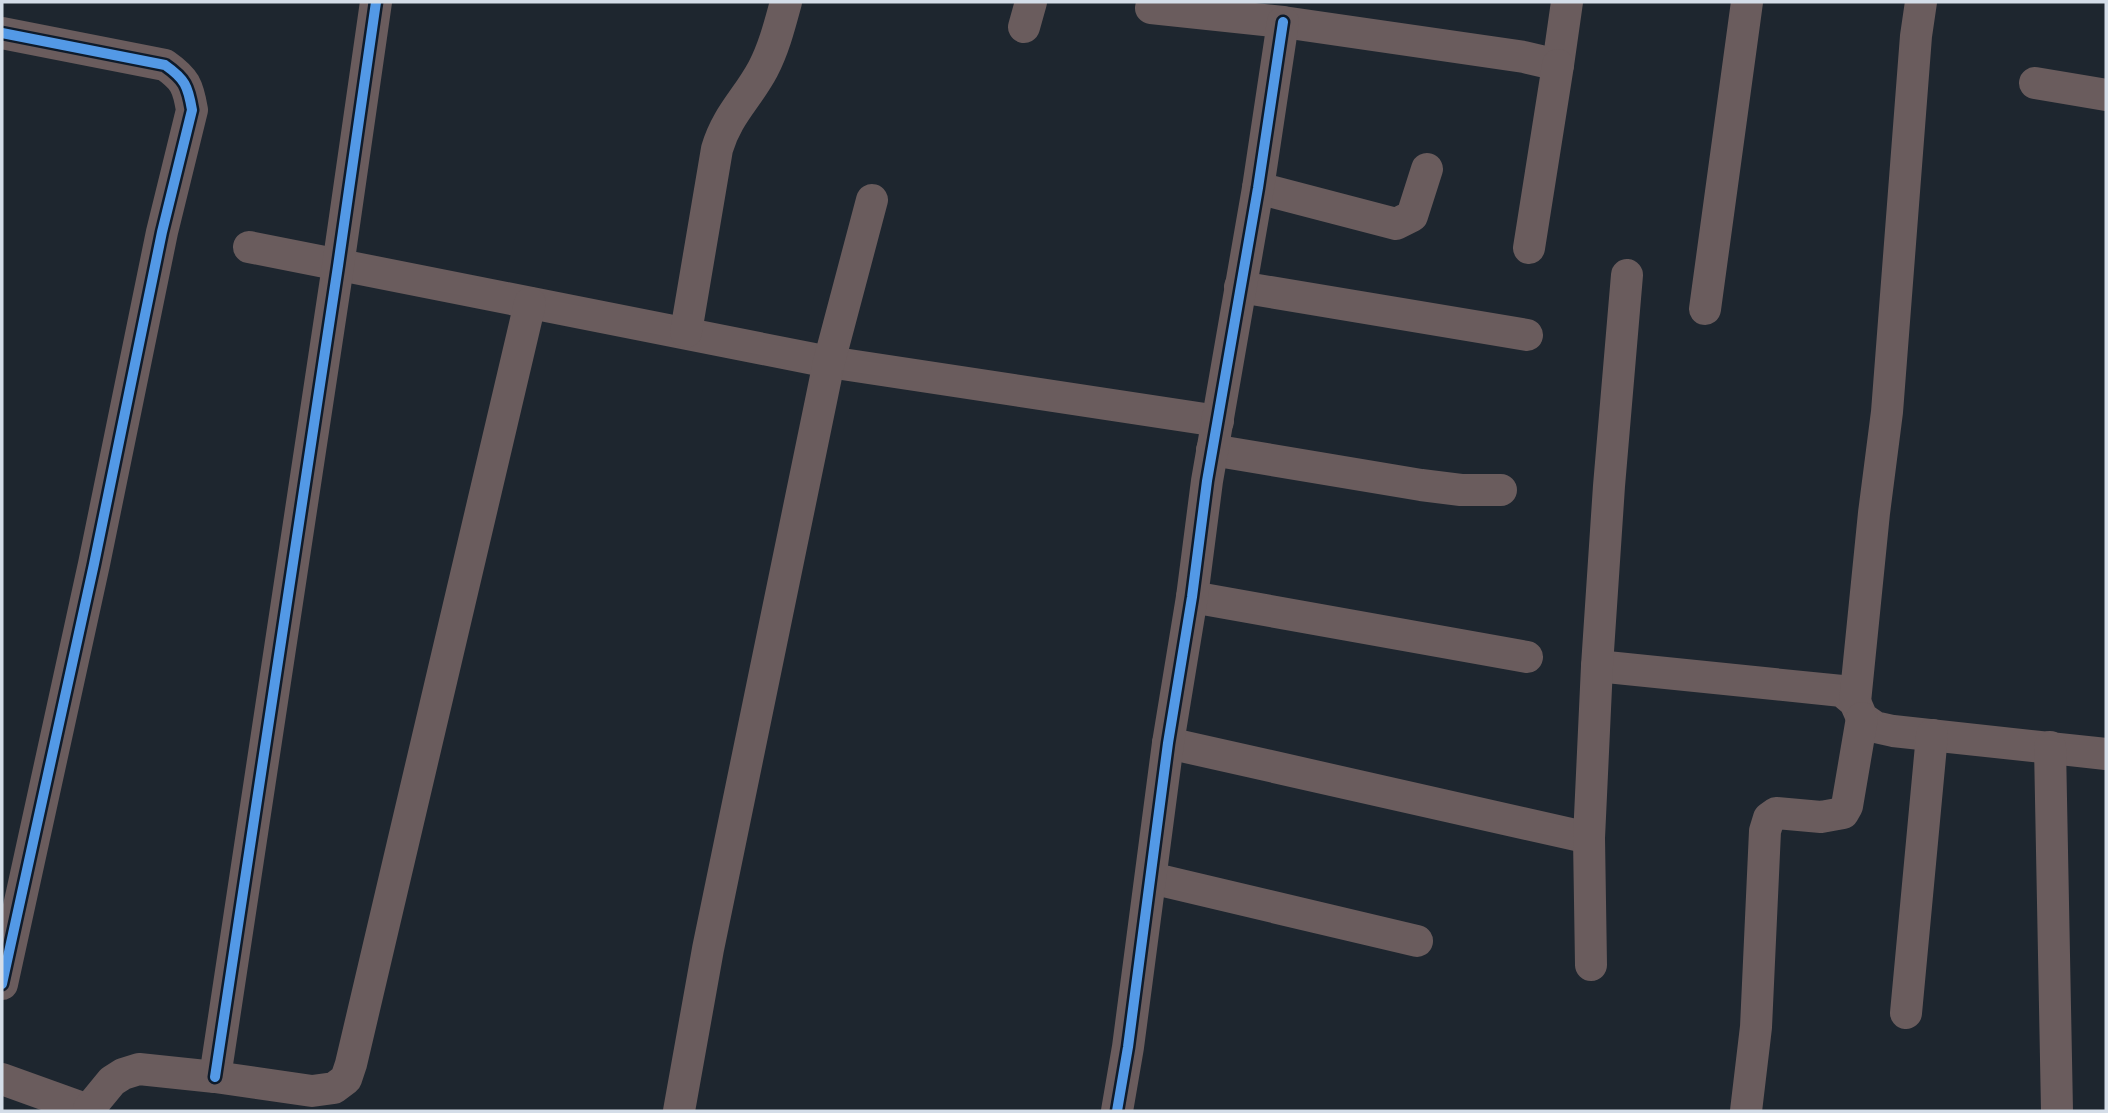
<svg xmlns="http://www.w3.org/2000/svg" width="2108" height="1113" viewBox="0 0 2108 1113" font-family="'Alegreya Sans',sans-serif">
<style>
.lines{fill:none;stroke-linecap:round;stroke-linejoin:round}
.minor{stroke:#6a5c5d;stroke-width:32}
.cycleway-casing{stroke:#0e1b2b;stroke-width:15}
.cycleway{stroke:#5399e6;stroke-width:10}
</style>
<rect width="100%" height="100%" fill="#1e262f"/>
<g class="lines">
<g class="minor">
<path d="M1151 8 1283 22 1524 57 1558 65 1567 2"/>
<path d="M1024 27 1031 2"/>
<path d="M2 33 165 65C185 79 188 86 192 110L162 232 94 564 2 984"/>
<path d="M2035 83 2106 95"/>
<path d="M1258 188 1396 224 1412 216 1427 169"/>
<path d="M249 247 829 362 1218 421"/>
<path d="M1529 248 1558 65"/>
<path d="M1240 287 1527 335"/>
<path d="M1705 309 1747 2"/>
<path d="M686 332 717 149C727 115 747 99 763 69 774 48 780 24 786 2"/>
<path d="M1212 450 1421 485 1461 490H1501"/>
<path d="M1192 597 1527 657"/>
<path d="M1597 666 1842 691 1855 702 1862 718 1875 727 1893 731 2106 754"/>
<path d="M1855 702 1874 513 1887 412 1916 36 1921 2"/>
<path d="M1168 743 1589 838"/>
<path d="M2050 747 2057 1111"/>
<path d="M1151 878 1417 941"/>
<path d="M1591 965 1589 838 1597 666 1609 486 1627 275"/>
<path d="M1906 1013 1932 735"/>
<path d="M215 1077 338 266 376 2"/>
<path d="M2 1079 91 1111"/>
<path d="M89 1109 112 1081 123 1074 139 1069 215 1077 312 1091 334 1088 346 1079 351 1064 530 303"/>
<path d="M679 1111 708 949 829 362 872 200"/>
<path d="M1117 1111 1128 1047 1168 743 1192 597 1207 481 1258 188 1283 22"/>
<path d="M1746 1111 1756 1027 1765 831 1769 818 1776 813 1821 817 1843 813 1847 806 1862 718"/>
</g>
<defs>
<g id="cycleway">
<path d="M2 33 165 65C185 79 188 86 192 110L162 232 94 564 2 984"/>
<path d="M215 1077 338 266 376 2"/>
<path d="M1117 1111 1128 1047 1168 743 1192 597 1207 481 1258 188 1283 22"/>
</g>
</defs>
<use href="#cycleway" class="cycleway-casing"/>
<use href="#cycleway" class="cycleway"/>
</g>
<rect width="2108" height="1113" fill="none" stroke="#d4dde8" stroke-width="7"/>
</svg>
